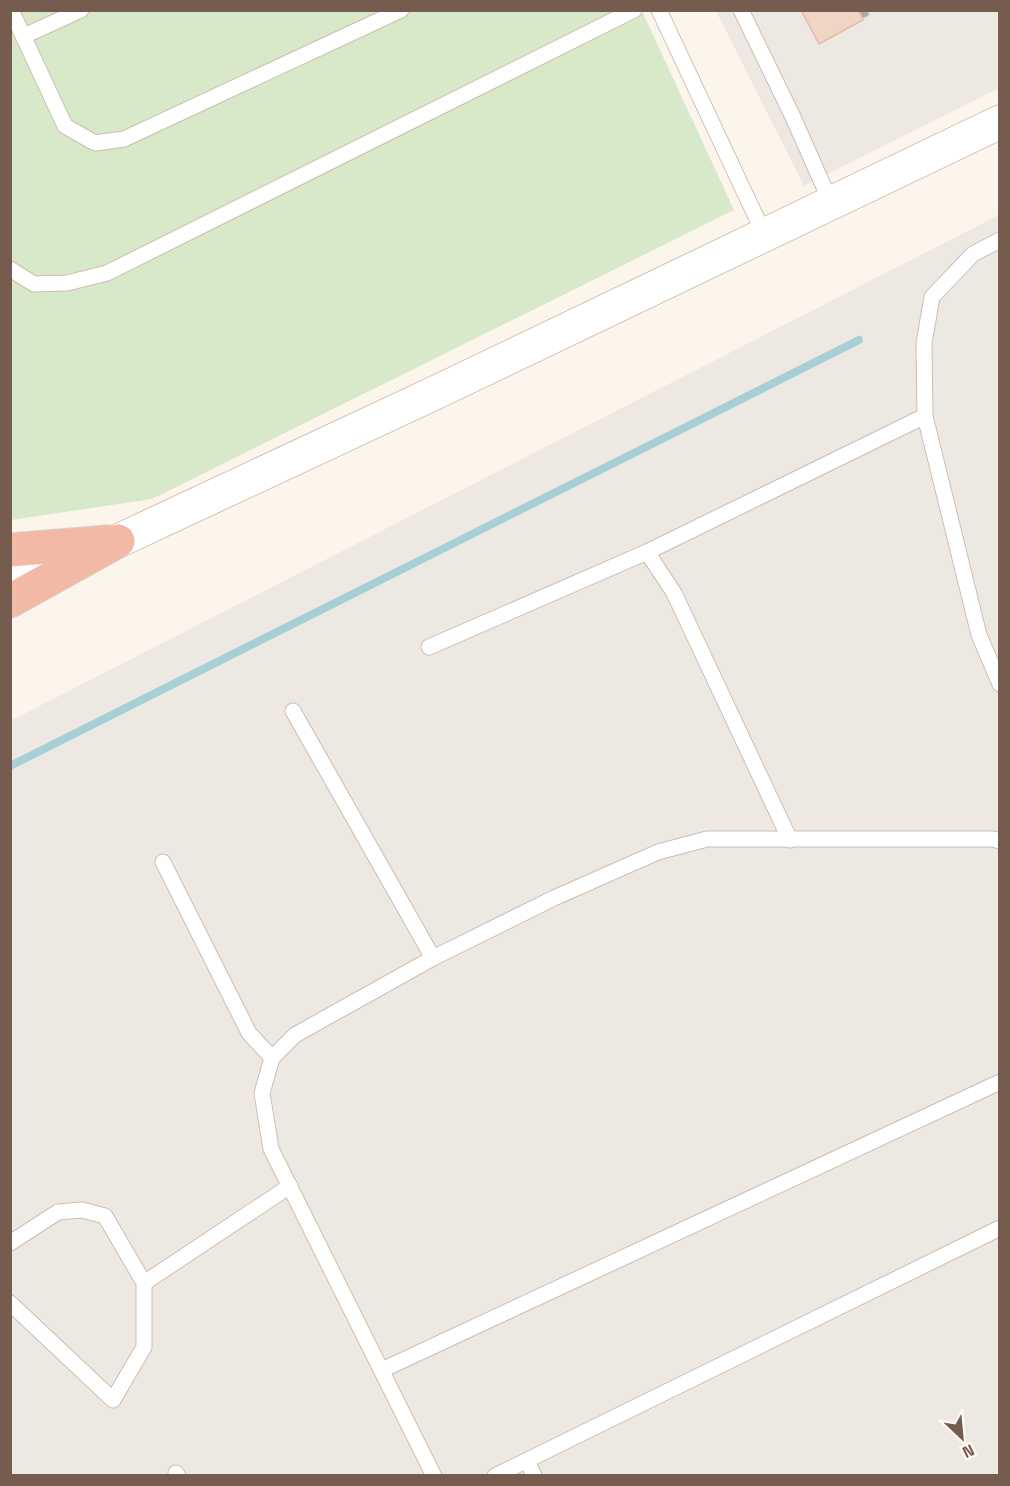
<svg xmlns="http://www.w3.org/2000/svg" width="1010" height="1486" viewBox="0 0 1010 1486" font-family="'Space Grotesk',sans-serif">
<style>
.industrial{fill:#eee8e3}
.green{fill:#d7e9c9}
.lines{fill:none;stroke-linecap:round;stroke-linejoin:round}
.stream{stroke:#a7d0d6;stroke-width:8}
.building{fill:#f0d5c4;stroke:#e2bba5;stroke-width:1.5;filter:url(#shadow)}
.lane-casing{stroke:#cebdb1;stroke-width:17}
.secondary-casing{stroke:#d3bfb1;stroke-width:35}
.highway-casing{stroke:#d9d1ce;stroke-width:35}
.lane{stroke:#fff;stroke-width:15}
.secondary{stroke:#fff;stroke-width:33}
.highway{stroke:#f2b9a6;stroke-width:33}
</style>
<defs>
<filter id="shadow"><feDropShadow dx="5.5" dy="-5.5" stdDeviation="0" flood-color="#0004"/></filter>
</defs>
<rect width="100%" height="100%" fill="#fcf5eb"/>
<g class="industrial">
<path d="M716 11H999V88L804 186Z"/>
<path d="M999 215V1475H11L10 721Z"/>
</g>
<path class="green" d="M10 11H642L734 210 152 499 11 520Z"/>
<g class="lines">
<path class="stream" d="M10 766 859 340"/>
</g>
<path class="building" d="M801 10H858L863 20 819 44Z"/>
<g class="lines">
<defs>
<g id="lane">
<path d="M11 10 65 126 95 143 124 139 401 10"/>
<path d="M659 10 764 234"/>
<path d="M741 10 792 115 831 203"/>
<path d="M24 36 81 10"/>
<path d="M1000 240 973 254 932 297 924 343 925 416 979 635 1000 684"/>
<path d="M10 269 34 284 67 283 107 273 634 10"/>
<path d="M647 552 925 416"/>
<path d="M429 647 647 552 674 593 790 840"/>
<path d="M293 711 433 958"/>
<path d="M163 862 249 1033 272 1058"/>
<path d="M10 1243 58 1212 82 1210 105 1216 144 1283V1347L113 1400 10 1303"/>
<path d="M144 1283 290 1186"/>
<path d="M382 1370 1000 1082"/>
<path d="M527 1460 534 1476"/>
<path d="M176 1473 178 1476"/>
<path d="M434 1476 271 1149 262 1093 272 1058 295 1035 433 958 554 898 658 852 707 839H993L1000 841"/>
<path d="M495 1476 1000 1228"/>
</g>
<path id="secondary" d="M10 578 118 541 441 390 1000 122"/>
<g id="highway">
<path d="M10 550 107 542"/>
<path d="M10 601 118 541"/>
</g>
</defs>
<use href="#lane" class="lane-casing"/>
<use href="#secondary" class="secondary-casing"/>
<use href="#highway" class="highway-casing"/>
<use href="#lane" class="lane"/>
<use href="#secondary" class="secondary"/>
<use href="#highway" class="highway"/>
</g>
<rect width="1010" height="1486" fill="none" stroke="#765c4f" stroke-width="24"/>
<g transform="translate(962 1438) rotate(154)" stroke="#fef9f2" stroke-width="4.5" paint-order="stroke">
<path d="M0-4.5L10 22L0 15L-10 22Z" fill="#765c4f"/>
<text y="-9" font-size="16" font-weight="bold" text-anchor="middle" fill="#765c4f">N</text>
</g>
</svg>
